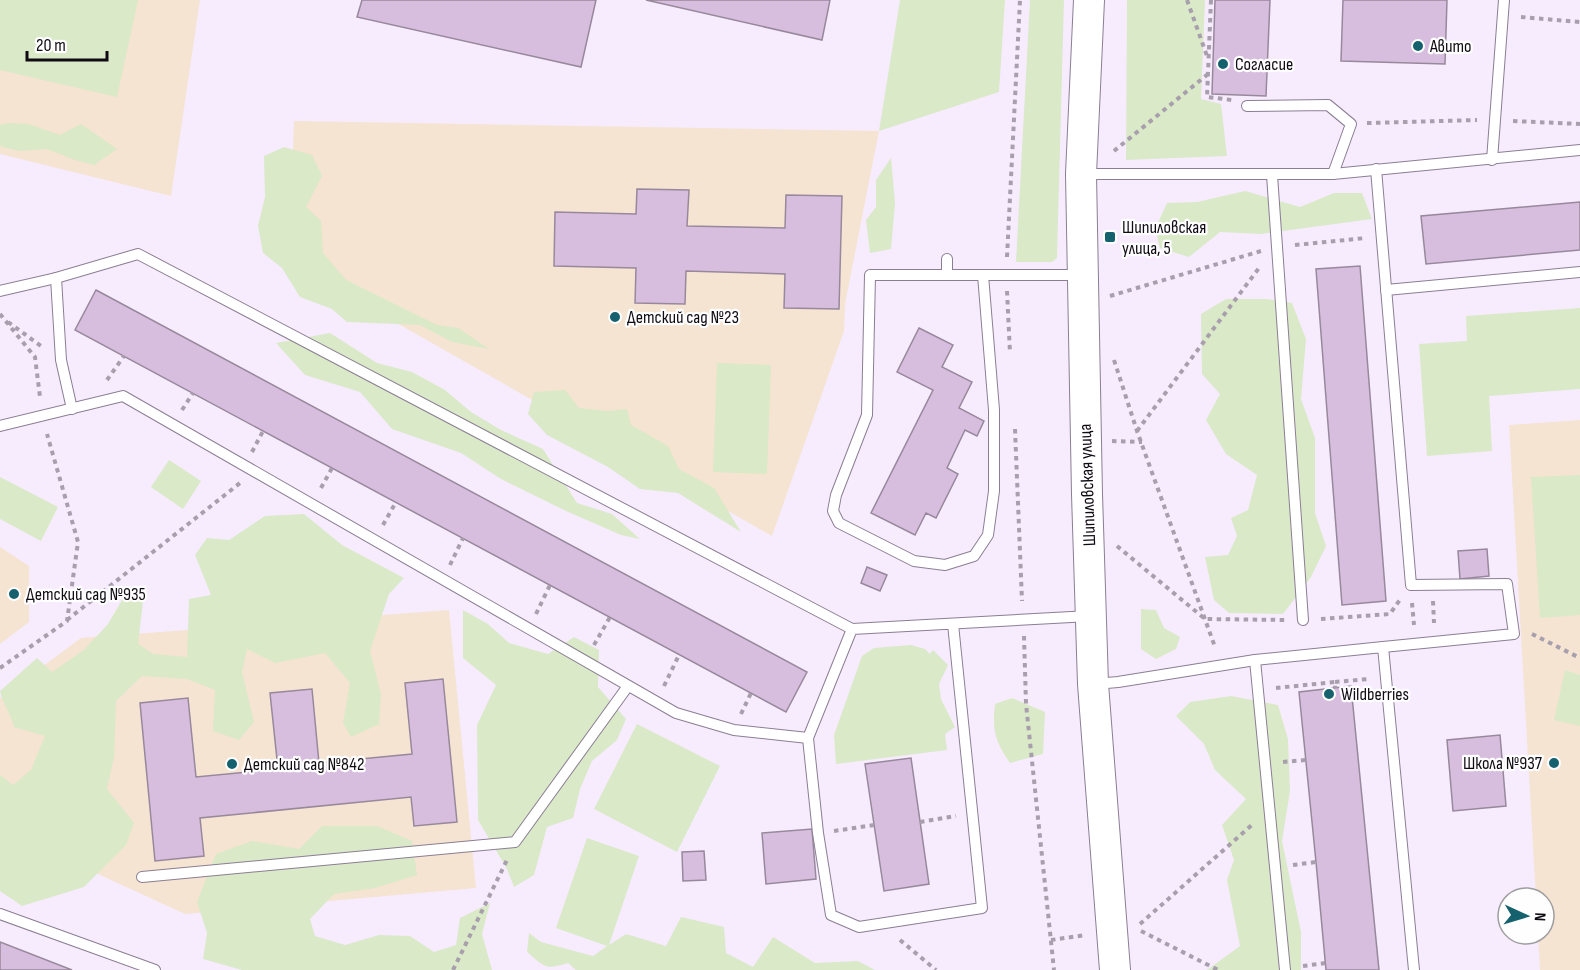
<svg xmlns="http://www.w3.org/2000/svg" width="1580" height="970" viewBox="0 0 1580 970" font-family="'Sofia Sans Condensed',sans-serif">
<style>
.education{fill:#f4e4d1}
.green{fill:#dae9c8}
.building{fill:#d8bede;stroke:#98889c;stroke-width:1.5}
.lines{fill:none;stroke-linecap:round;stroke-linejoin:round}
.service-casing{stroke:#8b7e93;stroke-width:12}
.secondary-casing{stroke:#8b7e93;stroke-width:32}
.path{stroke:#a89fad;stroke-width:4;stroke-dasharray:4.5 4.5;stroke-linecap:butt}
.service{stroke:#fff;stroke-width:10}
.secondary{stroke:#fff;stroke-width:30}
.poi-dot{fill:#15616d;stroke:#fefefe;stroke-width:2}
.labels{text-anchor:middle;stroke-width:4.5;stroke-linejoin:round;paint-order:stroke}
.poi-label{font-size:18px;fill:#100b13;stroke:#fefefe;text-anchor:start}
.street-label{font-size:18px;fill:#100b13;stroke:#fefefe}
</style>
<rect width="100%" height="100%" fill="#f7ecfe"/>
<g class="education">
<path d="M0 0H200L171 196 0 154Z"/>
<path d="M294 121 879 131 845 304 844 331 772 536 289 262Z"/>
<path d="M1580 420V970H1540L1538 934H1544V898H1536L1509 425Z"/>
<path d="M0 547 29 566V622L0 644Z"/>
<path d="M449 610 476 888 185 914 0 829V698L81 638Z"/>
</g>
<g class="green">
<path d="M0 0H138L117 97 0 70Z"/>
<path d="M900 0H1005L999 92 879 131Z"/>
<path d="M1030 0H1064L1057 258 1052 262H1016Z"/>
<path d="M1127 0H1205L1201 99 1221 104 1227 156 1126 160Z"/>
<path d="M9 123 28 124 60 135 81 124 117 149 94 165 75 160 47 149 20 151 2 147 0 145V125Z"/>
<path d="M284 147 312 155 322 176 306 207 321 221 323 253 346 280 437 325 458 328 489 349 452 342 420 325 347 322 332 309 300 297 282 268 263 253 258 226 265 197 264 156Z"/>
<path d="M891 158 895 203 891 249 870 253 866 220 876 207V180Z"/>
<path d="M1245 191 1300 207 1334 193H1362L1372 219 1261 234 1220 232 1189 257 1160 248 1155 229 1167 203 1197 202Z"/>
<path d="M1226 299H1267L1292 303 1306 339 1301 399 1315 438V513L1326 546 1311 577 1283 614 1229 613 1214 600 1205 557 1228 555 1237 536 1231 518 1248 510 1257 475 1226 454 1206 420 1220 394 1202 374 1201 314Z"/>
<path d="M1580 308V389L1489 396 1492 451 1427 456 1419 344 1467 341 1466 316Z"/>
<path d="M330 333 377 363 412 372 445 390 471 412 501 430 543 449 577 503 612 514 640 539 621 535 566 511 501 479 461 453 392 429 360 392 305 375 276 343Z"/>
<path d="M717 363 771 365 767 474 713 472Z"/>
<path d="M565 390 579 408 608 411 627 409 631 425 668 446 679 469 714 488 741 532 678 493 640 489 608 467 547 435 528 414 534 392Z"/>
<path d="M169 460 201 481 183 509 151 487Z"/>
<path d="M1580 475V615L1540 618 1531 477Z"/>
<path d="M0 477 58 507 41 541 0 519Z"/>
<path d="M304 514 342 545 404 578 389 594 370 651 381 694 379 724 351 737 343 723 350 683 325 653 275 663 247 649 242 672 254 722 239 740 213 731 215 690 187 679 142 676 116 701 114 757 107 789 134 823 126 845 84 887 22 906 0 891V775L13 785 31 770 45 736 14 727C11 714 2 703 0 691L37 658 52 672 84 650 108 624 125 595 143 601 138 644 153 654 187 657 189 599 211 595 195 555 207 538 229 540 265 516Z"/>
<path d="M1141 609 1156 610 1164 628 1180 637 1176 649 1156 659 1141 649Z"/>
<path d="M463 610 488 624 509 643 548 654 574 637 599 650 598 687 626 719 617 740 592 761 580 789 573 818 547 827 534 875 514 887 507 869 478 820 477 725 496 685 463 658Z"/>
<path d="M911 645 925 649 930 654 933 650 948 665 939 684 941 699 955 727 945 734 947 750 836 764 834 735 862 656 874 648Z"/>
<path d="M1565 670 1580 675V726L1554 720Z"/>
<path d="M1231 696 1278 705 1288 739 1290 791 1282 841 1301 932V970H1207L1240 946 1227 880 1234 860 1222 825 1246 799 1215 770 1204 744 1176 716 1190 702Z"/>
<path d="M1012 698 1045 712 1043 754 1010 763C995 741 992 731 995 704Z"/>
<path d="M637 724 720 766 677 852 594 809Z"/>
<path d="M322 826H377L412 841 417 875 375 888 334 894 310 919 315 936 345 945 379 935 410 936 434 952 456 945 460 918 490 903 482 934 492 970H242L203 959 207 933 197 902 216 854 252 841 299 849Z"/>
<path d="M587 838 639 856 609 945 626 934 666 946 681 917 724 927 726 953 753 967 773 937 815 963 858 961 875 970H576L568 963C545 970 546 968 527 952L529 933 541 942 593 956 607 946 556 928Z"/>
</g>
<g class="building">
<path d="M362 0H596L581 67 357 17Z"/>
<path d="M646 0H830L822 40Z"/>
<path d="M1215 0H1270L1266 96 1212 94Z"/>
<path d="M1343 0H1447L1445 64 1341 61Z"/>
<path d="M637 189 689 190 687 226 785 228 786 195 842 196 839 309 784 308 785 274 686 271 685 304 635 303 636 268 554 266 555 212 636 214Z"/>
<path d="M1580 202V250L1426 264 1421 216Z"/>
<path d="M1360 266 1386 601 1342 605 1316 269Z"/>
<path d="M96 290 807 672 786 712 75 330Z"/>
<path d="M919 328 953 345 942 367 972 382 959 408 984 421 977 436 965 430 947 468 958 474 936 518 926 513 915 535 871 513 933 390 897 372Z"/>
<path d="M1487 549 1489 576 1460 579 1458 551Z"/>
<path d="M867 567 887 575 880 591 861 583Z"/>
<path d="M443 679 457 822 414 826 411 797 200 818 204 856 155 861 140 703 188 698 196 777 278 769 270 693 312 689 319 763 412 754 405 683Z"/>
<path d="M1351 686 1379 970H1326L1316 862 1299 692Z"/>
<path d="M1500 735 1506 806 1453 811 1447 740Z"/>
<path d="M911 758 929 884 884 891 865 764Z"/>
<path d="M812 829 816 879 766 884 762 833Z"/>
<path d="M704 851 706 880 683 881 682 852Z"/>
<path d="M0 942 72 970H0Z"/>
</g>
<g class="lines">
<defs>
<g id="service">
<path d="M1247 106 1328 105 1351 124 1333 174"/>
<path d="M1492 160 1504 0"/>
<path d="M1376 169 1411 585 1507 584 1514 634 1383 647"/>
<path d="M1084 174H1333L1580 150"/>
<path d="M1272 175 1303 620"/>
<path d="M947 259V275"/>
<path d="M983 275 994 410V491L988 535 974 556 945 565 914 561 839 523 833 511 836 495 867 415 870 275H1082"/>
<path d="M56 278 61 360 72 409"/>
<path d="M1386 290 1580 272"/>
<path d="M0 291 56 278 138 254 852 629"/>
<path d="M0 426 123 396 676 713 734 730 808 738"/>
<path d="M953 624 982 908 859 927 831 915 818 833 808 738 852 629 1090 616"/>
<path d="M1255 660 1285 970"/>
<path d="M1095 684 1118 682 1255 660 1383 647 1414 970"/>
<path d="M142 877 515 842 628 686"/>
<path d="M0 914 155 970"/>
</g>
<path id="secondary" d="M1089 0 1081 174 1087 494 1093 684 1115 970"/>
</defs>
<use href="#service" class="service-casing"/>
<use href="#secondary" class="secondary-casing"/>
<g class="path">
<path d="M1187 0 1207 56"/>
<path d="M1211 0 1207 97 1232 100"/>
<path d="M1521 17 1580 22"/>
<path d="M1513 121 1580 124"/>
<path d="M1367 123 1477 120"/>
<path d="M1114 151 1208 74"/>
<path d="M1295 245 1366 238"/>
<path d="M1007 257 1020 0"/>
<path d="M1007 291 1010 353"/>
<path d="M1110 296 1261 251"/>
<path d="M0 314 35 357 40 397"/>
<path d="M8 322 41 346"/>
<path d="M1114 360 1137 431 1215 647"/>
<path d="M107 380 124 356"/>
<path d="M182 410 193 393"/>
<path d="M1015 429 1022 601"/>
<path d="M1137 431 1259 268"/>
<path d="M1112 441 1142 442"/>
<path d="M252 452 263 431"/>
<path d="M321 488 332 468"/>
<path d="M383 525 396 502"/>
<path d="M1117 546 1205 619 1287 620"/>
<path d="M450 565 463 538"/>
<path d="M1433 601 1434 623"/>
<path d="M1412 603 1414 625"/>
<path d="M536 614 550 585"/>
<path d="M1321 619 1390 614 1401 598"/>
<path d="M67 620 240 483"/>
<path d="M1532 634 1580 658"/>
<path d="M1024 636 1026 704 1054 970"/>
<path d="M594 645 610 617"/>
<path d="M0 668 67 621 78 542 47 434"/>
<path d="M1335 682 1368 679"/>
<path d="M664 686 679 655"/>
<path d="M1276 688 1335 682V688"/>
<path d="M741 714 751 693"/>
<path d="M1283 762 1306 760"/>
<path d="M920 822 956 816"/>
<path d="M834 831 874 825"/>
<path d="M1293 865 1316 862"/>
<path d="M1140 924 1253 824"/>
<path d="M1141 931 1218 970"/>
<path d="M900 940 936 970"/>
<path d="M1051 940 1086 935"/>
<path d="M1303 966 1326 963"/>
<path d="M453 970 507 860"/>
</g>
<use href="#service" class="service"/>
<use href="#secondary" class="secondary"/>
</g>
<g class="poi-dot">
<circle cx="1418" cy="46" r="6"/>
<circle cx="1223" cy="64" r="6"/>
<rect x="1104" y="231" width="12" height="12" rx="3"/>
<circle cx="615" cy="317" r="6"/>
<circle cx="14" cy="594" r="6"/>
<circle cx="1329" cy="694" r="6"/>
<circle cx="1554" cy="763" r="6"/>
<circle cx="232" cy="764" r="6"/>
</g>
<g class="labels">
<g class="poi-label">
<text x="1430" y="52">Авито</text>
<text x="1235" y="70">Согласие</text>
<text x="1122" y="233">Шипиловская<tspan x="1122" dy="21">улица, 5</tspan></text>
<text x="627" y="323">Детский сад №23</text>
<text x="26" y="600">Детский сад №935</text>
<text x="1341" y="700">Wildberries</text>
<text x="1542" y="769" text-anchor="end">Школа №937</text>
<text x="244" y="770">Детский сад №842</text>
</g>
<g class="street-label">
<text transform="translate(1087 485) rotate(-92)" y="6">Шипиловская улица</text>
</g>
</g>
<g transform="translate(1526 916) rotate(94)"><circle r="28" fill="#fefefe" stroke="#9f9da0" stroke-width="1.5"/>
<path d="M0-4.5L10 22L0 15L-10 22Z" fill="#15616d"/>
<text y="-9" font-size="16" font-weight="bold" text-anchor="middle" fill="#100b13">N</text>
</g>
<path d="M27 51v9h80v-9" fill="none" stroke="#100b13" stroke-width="3"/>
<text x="36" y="51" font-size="18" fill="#100b13" stroke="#fefefe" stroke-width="4.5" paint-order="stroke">20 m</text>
</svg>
